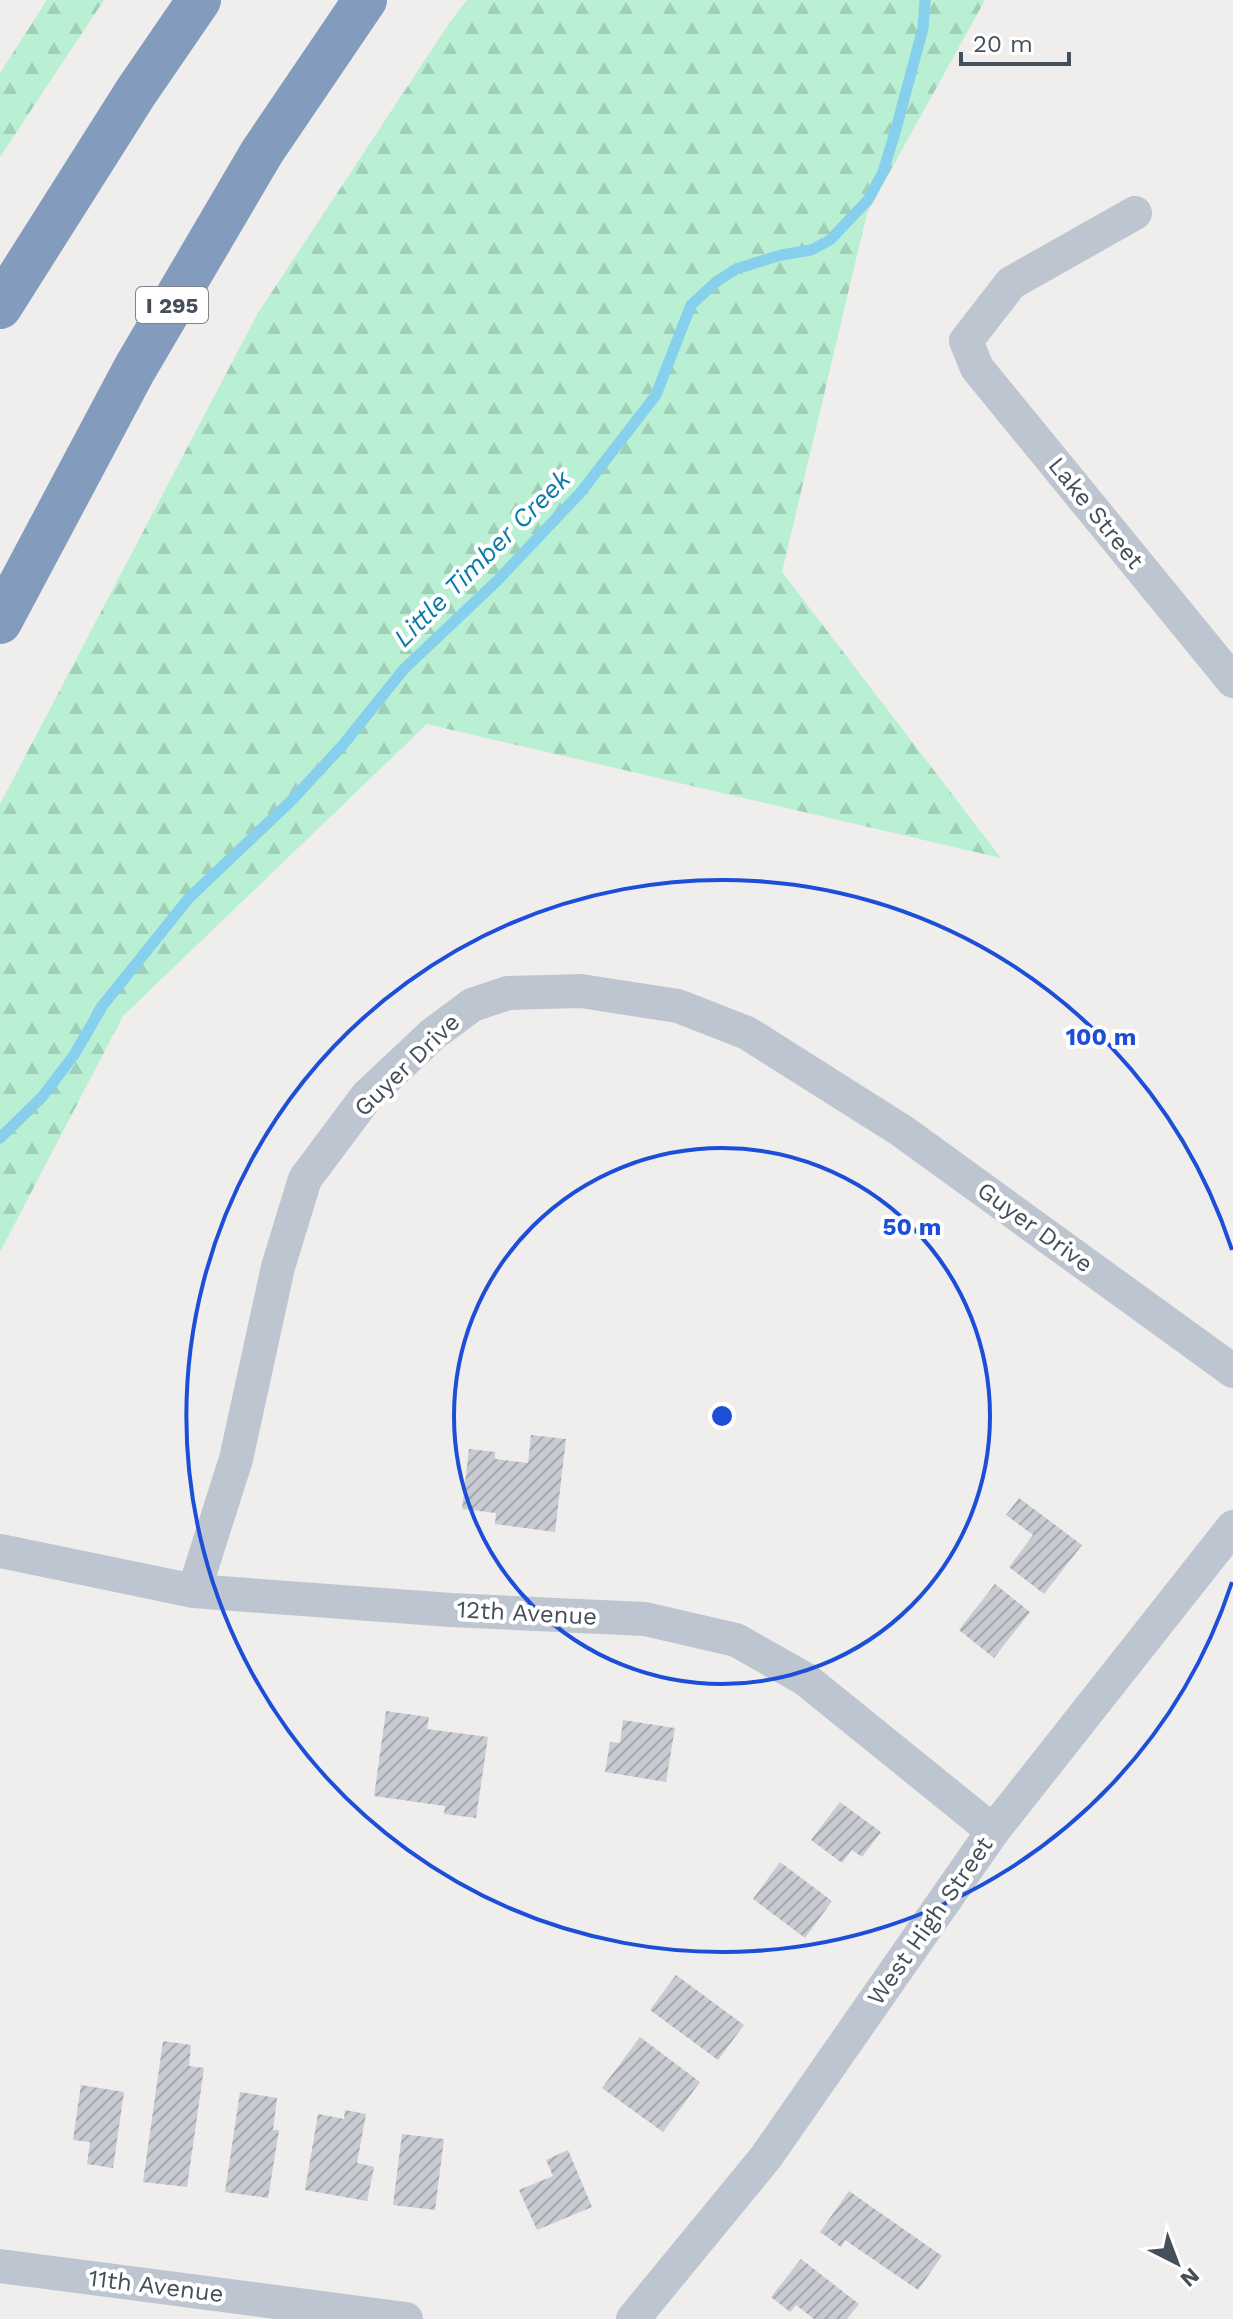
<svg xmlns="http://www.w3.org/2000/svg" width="1233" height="2319" viewBox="0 0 1233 2319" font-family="'Work Sans',sans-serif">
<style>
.forest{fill:url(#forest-firs)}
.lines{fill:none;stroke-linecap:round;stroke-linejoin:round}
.stream{stroke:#86d0ed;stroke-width:11}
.building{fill:url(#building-hatch)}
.minor{stroke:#bdc6d0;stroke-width:34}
.motorway{stroke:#839bbd;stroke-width:44}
.ring{fill:none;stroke:#1d4ed8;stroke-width:4}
.labels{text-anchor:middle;stroke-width:8;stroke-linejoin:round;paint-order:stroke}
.shield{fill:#fff;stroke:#7d848c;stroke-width:2}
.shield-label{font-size:22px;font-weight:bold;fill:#454f5a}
.street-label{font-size:24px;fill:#454f5a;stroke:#fff}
.water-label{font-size:26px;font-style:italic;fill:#0a7ba8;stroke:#fff}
.centre{fill:#1d4ed8;stroke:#fff;stroke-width:4}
.ring-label{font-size:24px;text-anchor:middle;font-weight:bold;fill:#1d4ed8;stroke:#fff;stroke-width:8;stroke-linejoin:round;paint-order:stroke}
</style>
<defs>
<pattern id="forest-firs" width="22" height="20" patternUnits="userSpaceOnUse" patternTransform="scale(2)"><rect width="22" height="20" fill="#b9efd2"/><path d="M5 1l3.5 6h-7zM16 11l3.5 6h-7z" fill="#a0cfb7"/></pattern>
<pattern id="building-hatch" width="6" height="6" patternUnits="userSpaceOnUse" patternTransform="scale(2)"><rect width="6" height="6" fill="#c9cbd3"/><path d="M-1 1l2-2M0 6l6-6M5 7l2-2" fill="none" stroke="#a5a7ae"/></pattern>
</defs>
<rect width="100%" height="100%" fill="#f0eded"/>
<g class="forest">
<path d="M47 0H104L0 157V73Z"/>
<path d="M467 0H985L867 213 782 572 1001 858 427 724 123 1016 0 1252V804L258 313 450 22Z"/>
</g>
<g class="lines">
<path class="stream" d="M0 1138 42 1097 74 1055 103 1005 189 898 291 801 342 746 404 669 497 581 581 492 656 395 691 305 716 282 736 269 781 255 811 250 830 240 868 200 883 172 896 129 923 28 925 0"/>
</g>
<g class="building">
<path d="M531 1435 566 1439 555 1532 495 1524 496 1513 462 1509 469 1449 495 1452V1459L528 1463Z"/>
<path d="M1019 1498 1082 1545 1044 1594 1009 1567 1033 1535 1006 1515Z"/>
<path d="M995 1584 1030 1612 994 1658 959 1630Z"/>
<path d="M386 1711 429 1717 427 1729 488 1737 476 1818 444 1814 445 1806 374 1796Z"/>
<path d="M623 1720 675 1728 666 1782 605 1772 610 1742 620 1743Z"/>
<path d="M840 1802 881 1832 862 1857 852 1850 842 1863 811 1840Z"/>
<path d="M780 1862 832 1901 805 1938 753 1899Z"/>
<path d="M676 1975 744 2025 718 2060 650 2010Z"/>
<path d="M640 2037 700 2082 663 2132 602 2088Z"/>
<path d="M163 2041 191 2045 189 2066 204 2068 187 2187 143 2182Z"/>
<path d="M81 2085 124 2092 113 2168 87 2164 90 2142 73 2140Z"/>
<path d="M240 2092 277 2098 273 2130H279L268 2198 225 2192Z"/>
<path d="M345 2110 366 2114 357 2163 374 2167 367 2201 305 2190 318 2114 344 2119Z"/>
<path d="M402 2134 444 2139 435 2210 393 2205Z"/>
<path d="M568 2150 592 2207 537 2230 519 2190 553 2176 546 2160Z"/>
<path d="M849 2191 942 2256 918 2290 845 2240 841 2247 820 2232Z"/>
<path d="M801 2259 859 2304 847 2319H814L796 2305 790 2312 771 2297Z"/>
</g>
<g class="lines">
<g class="minor">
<path d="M1135 213 1011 283 966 341 977 368 1233 681"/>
<path d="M0 1551 194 1591 451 1610 645 1619 736 1640 805 1679 993 1831"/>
<path d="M194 1591 236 1459 278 1267 305 1179 367 1096 433 1034 472 1005 508 993 581 991 678 1006 747 1033 902 1131 1233 1371"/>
<path d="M0 2266 406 2319"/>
<path d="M633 2319 766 2157 993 1831 1233 1527"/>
</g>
<g class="motorway">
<path d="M0 307 136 92 199 0"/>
<path d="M0 622 134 370 262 152 365 0"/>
</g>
</g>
<g class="ring">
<circle cx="722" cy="1416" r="268"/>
<path d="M1232 1582A536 536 0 1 1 1232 1250"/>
</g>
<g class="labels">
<rect class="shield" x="136" y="287" width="72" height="36" rx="6"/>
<g class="shield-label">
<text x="172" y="313">I 295</text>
</g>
<g class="street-label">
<text transform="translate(1096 513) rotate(51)" y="8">Lake Street</text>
<text transform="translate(407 1065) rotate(-44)" y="8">Guyer Drive</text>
<text transform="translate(1035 1227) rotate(36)" y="8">Guyer Drive</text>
<text transform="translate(527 1613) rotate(3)" y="8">12th Avenue</text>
<text transform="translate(930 1921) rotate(-55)" y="8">West High Street</text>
<text transform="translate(156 2286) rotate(7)" y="8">11th Avenue</text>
</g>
<g class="water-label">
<text transform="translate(482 558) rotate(-45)" y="9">Little Timber Creek</text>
</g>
</g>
<circle cx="722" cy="1416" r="12" class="centre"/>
<g class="ring-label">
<text x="1101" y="1045">100 m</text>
<text x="912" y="1235">50 m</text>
</g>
<g transform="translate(1177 2263) rotate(138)" stroke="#ffffff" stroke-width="6" paint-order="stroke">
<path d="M0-6L14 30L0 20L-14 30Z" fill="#454f5a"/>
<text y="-12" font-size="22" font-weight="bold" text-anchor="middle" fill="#454f5a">N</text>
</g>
<path d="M961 52v12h108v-12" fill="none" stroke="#454f5a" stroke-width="4"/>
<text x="973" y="52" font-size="24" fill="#454f5a" stroke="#ffffff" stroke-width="6" paint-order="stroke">20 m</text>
</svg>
